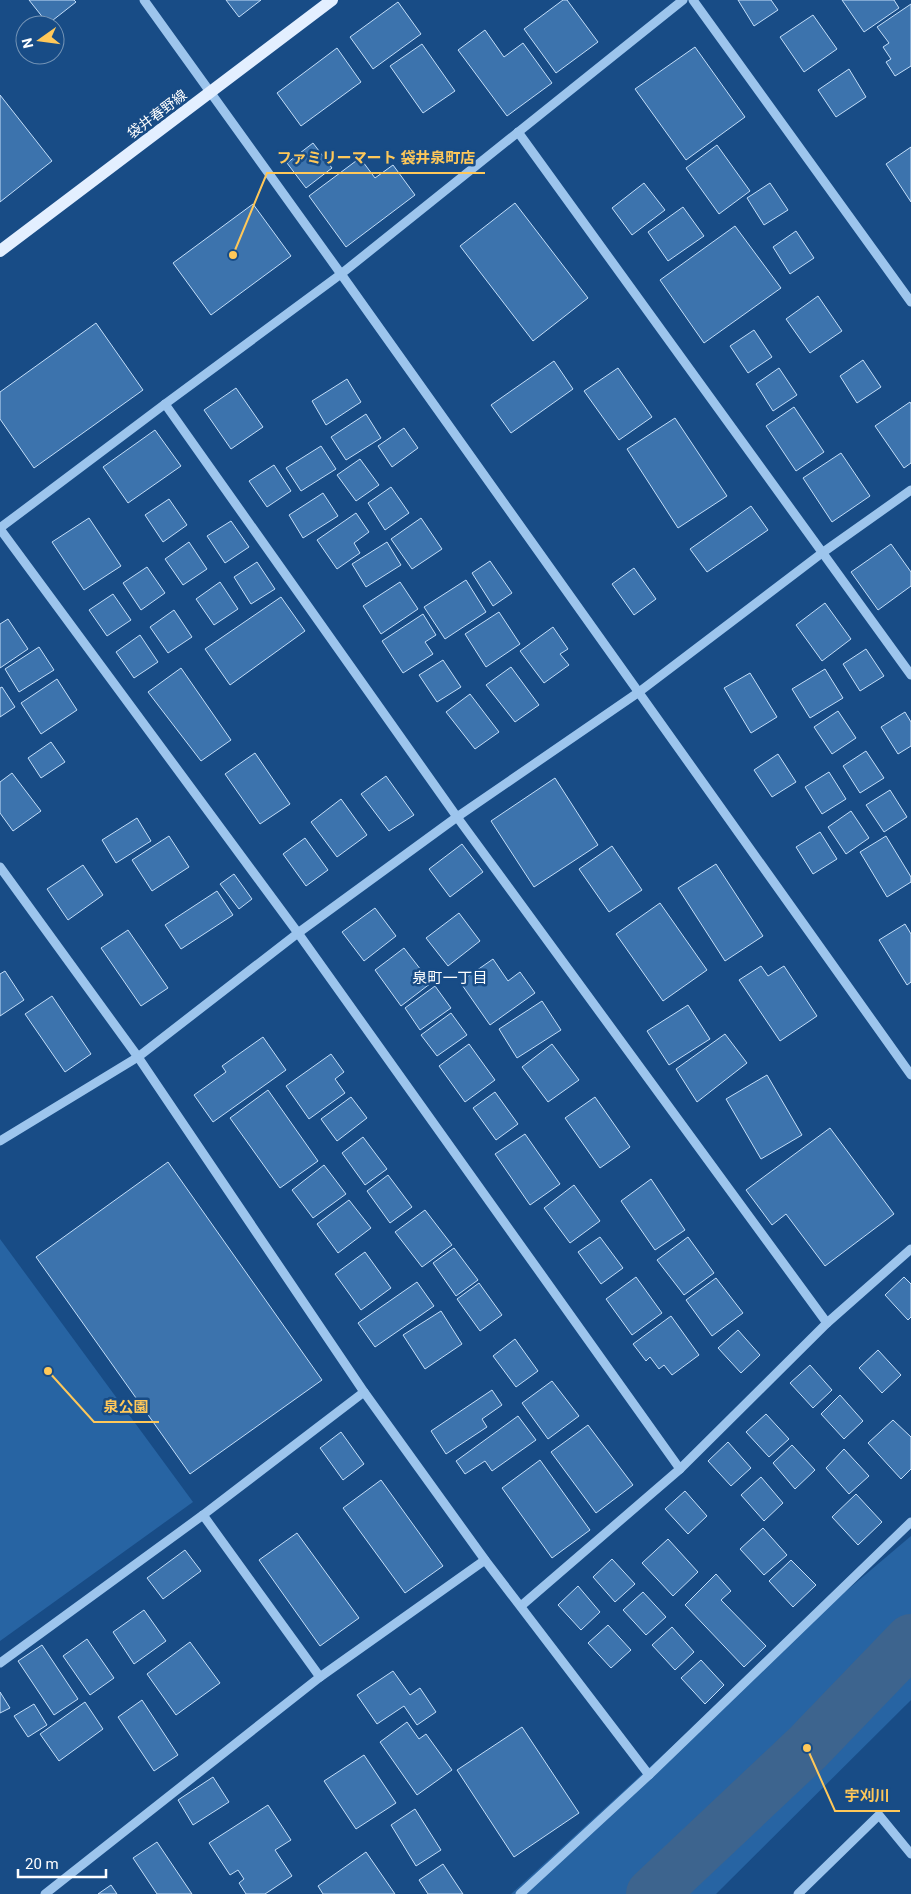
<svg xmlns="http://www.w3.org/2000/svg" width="911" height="1894" viewBox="0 0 911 1894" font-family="Roboto,'Noto Sans JP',sans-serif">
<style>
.green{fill:#2764a3}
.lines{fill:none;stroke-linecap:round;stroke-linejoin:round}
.stream{stroke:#90c0f0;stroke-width:9}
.river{stroke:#3d648e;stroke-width:52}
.building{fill:#3c73ad;stroke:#c3def9}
.minor{stroke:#9dc5ed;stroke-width:9}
.major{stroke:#e3efff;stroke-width:12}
.labels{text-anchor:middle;stroke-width:5;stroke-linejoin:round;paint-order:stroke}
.street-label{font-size:14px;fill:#fff;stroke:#184c86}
.neighbourhood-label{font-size:15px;fill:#fff;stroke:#184c86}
.leader{fill:none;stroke:#ffc859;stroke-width:2}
.callout-dot{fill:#ffc859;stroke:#184c86;stroke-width:2}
.callout-label{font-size:15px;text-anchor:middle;font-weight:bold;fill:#ffc859;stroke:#184c86;stroke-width:5;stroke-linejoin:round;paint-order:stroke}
</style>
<rect width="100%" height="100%" fill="#184c86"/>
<g class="green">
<path d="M0 1239 193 1502 0 1641Z"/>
<path d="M911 1536V1700L716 1894H511L793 1636Z"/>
</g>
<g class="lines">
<path class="stream" d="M902 1649 911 1650"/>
<path class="river" d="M652 1894 807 1748 911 1640"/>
</g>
<g class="building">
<path d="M29 0H74L76 2 48 24Z"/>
<path d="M226 0H261L239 17Z"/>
<path d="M563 0H567L598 42 556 73 524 29Z"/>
<path d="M738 0H771L778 10 754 26Z"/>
<path d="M842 0H894L899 8 864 32Z"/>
<path d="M398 2 421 34 373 69 350 37Z"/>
<path d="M911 4V66L895 76 886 62 891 59 883 47 889 43 877 27Z"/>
<path d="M813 15 837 49 804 72 780 37Z"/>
<path d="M485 30 504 57 523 43 552 83 507 116 458 50Z"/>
<path d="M422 44 455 91 423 113 390 66Z"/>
<path d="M695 47 745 117 686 160 635 89Z"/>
<path d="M337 48 361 82 301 126 277 93Z"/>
<path d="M849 69 866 97 836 117 818 90Z"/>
<path d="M0 95 52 161 0 202Z"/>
<path d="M313 143 332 168 306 188 287 163Z"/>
<path d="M717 145 750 191 719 214 686 168Z"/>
<path d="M911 147V202L886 164Z"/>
<path d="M360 158 375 178 393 165 415 195 346 247 309 196Z"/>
<path d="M644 183 665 210 632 235 612 208Z"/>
<path d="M770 183 788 210 764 225 747 198Z"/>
<path d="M515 203 588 298 533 341 460 246Z"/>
<path d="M253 204 291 256 211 315 173 263Z"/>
<path d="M683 207 704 236 668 261 648 232Z"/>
<path d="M735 226 781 288 704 343 660 280Z"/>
<path d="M796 231 814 258 790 274 773 247Z"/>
<path d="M818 296 842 331 810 353 786 319Z"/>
<path d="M96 323 143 390 34 468 0 419V392Z"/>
<path d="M754 330 772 357 748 373 730 346Z"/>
<path d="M863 360 881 387 857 403 840 376Z"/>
<path d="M554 361 573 389 511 433 491 405Z"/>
<path d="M618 368 652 417 619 440 584 391Z"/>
<path d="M779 368 797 395 773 411 756 384Z"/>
<path d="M347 379 361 402 326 425 312 401Z"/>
<path d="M236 388 263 427 231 449 204 410Z"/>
<path d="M910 402 911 404V463L904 468 875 426Z"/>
<path d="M794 407 824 452 796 471 766 426Z"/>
<path d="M366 414 381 438 346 460 331 437Z"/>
<path d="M675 418 727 496 678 528 627 449Z"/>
<path d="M404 428 418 448 392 467 378 446Z"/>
<path d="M155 430 181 466 128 503 103 467Z"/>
<path d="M321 446 336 469 301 491 286 468Z"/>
<path d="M841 453 870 496 832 522 803 478Z"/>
<path d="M360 459 379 485 356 501 337 475Z"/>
<path d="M274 465 291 491 267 507 249 481Z"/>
<path d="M391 487 409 513 385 530 368 503Z"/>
<path d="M323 493 338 516 303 538 289 515Z"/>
<path d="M169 499 187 525 163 542 145 515Z"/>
<path d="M751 506 768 530 707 572 690 549Z"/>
<path d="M356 513 369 532 354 543 360 553 337 569 317 540Z"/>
<path d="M89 518 121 566 84 590 52 542Z"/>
<path d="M421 518 442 549 412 569 391 539Z"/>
<path d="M231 521 249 547 225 563 207 536Z"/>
<path d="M189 542 207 569 183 585 165 559Z"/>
<path d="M387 542 401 565 366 587 352 564Z"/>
<path d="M891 544 911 572V586L878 610 851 572Z"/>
<path d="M490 561 512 593 493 606 472 573Z"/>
<path d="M257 562 275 589 251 604 234 577Z"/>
<path d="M147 567 165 593 141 610 123 583Z"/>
<path d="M634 568 656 599 634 615 612 584Z"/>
<path d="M466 580 486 612 445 639 424 607Z"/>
<path d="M220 582 238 609 214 625 196 599Z"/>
<path d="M400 582 418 609 381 634 363 606Z"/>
<path d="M113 594 131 620 107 636 89 610Z"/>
<path d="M281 597 305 631 230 685 205 649Z"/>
<path d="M825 603 851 639 822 661 796 625Z"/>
<path d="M174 610 192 637 168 653 150 627Z"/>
<path d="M499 612 520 644 486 667 465 634Z"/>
<path d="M423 614 436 635 425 642 433 654 403 673 382 641Z"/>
<path d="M8 619 28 649 0 668V624Z"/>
<path d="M553 627 568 649 560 654 569 665 544 683 520 651Z"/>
<path d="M140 635 158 662 134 678 116 652Z"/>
<path d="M39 647 54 670 19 692 5 669Z"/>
<path d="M866 649 884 676 860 691 843 664Z"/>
<path d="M443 660 461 687 437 702 419 675Z"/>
<path d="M511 667 539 705 515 722 486 685Z"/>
<path d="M181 668 231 740 201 761 148 692Z"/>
<path d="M825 669 843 698 810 718 792 689Z"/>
<path d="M750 673 777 717 751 733 724 688Z"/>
<path d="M57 679 77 710 41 734 21 703Z"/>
<path d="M2 687 15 707 0 717V688Z"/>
<path d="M470 694 499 732 475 749 446 712Z"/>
<path d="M838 711 856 738 832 754 814 727Z"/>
<path d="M905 712 911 722V746L898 754 881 727Z"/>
<path d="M51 742 65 762 41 778 28 758Z"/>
<path d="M866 751 884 778 860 793 843 766Z"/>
<path d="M255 753 290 804 260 824 225 774Z"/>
<path d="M778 754 796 782 772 797 754 770Z"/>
<path d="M829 772 846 799 822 814 805 787Z"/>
<path d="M12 773 41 811 13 831 0 813V782Z"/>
<path d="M386 776 414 815 389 831 361 794Z"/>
<path d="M555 778 598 845 534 887 491 821Z"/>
<path d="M890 790 907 817 884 832 866 805Z"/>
<path d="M341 799 367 835 337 857 311 822Z"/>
<path d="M851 811 869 838 846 854 828 827Z"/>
<path d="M137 818 151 841 116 863 102 840Z"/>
<path d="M820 832 837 859 813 874 796 847Z"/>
<path d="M169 836 189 867 152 891 132 860Z"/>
<path d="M886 836 911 877V882L887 897 860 852Z"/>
<path d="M305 838 328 870 306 886 283 854Z"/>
<path d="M462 844 483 872 450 897 429 869Z"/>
<path d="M612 846 642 890 609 912 579 869Z"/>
<path d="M716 864 763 936 725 961 678 888Z"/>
<path d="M83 865 103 895 68 920 47 889Z"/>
<path d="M234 874 252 899 239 909 220 884Z"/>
<path d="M217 891 233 915 181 949 165 925Z"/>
<path d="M660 903 707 970 663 1001 616 934Z"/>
<path d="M375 908 396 936 364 961 342 932Z"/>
<path d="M459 913 480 941 448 966 426 938Z"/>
<path d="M905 924 911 934V982L907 985 879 940Z"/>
<path d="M128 930 168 988 141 1006 101 948Z"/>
<path d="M404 948 431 983 401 1006 375 970Z"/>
<path d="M493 959 508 981 520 972 535 993 490 1025 460 982Z"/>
<path d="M761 966 768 976 784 966 817 1016 780 1041 739 980Z"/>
<path d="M5 971 24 1000 0 1016V974Z"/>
<path d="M435 986 451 1008 420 1030 405 1008Z"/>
<path d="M52 996 91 1054 65 1072 25 1014Z"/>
<path d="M542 1001 561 1030 517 1058 499 1029Z"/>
<path d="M688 1005 710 1039 669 1065 647 1031Z"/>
<path d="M451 1013 467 1035 437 1056 421 1035Z"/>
<path d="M725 1034 747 1063 697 1102 676 1069Z"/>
<path d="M263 1037 286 1070 213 1122 194 1095 226 1072 222 1066Z"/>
<path d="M469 1044 495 1080 465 1102 439 1066Z"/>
<path d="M552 1044 579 1080 548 1102 522 1067Z"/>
<path d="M331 1054 344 1072 335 1079 345 1093 309 1119 286 1086Z"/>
<path d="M767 1075 802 1135 761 1159 726 1099Z"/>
<path d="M268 1090 318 1161 280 1188 230 1118Z"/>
<path d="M495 1092 518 1124 496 1140 473 1108Z"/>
<path d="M351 1097 367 1118 337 1141 321 1119Z"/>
<path d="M595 1097 630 1147 600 1168 565 1118Z"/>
<path d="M830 1128 894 1214 825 1266 786 1214 772 1225 746 1190Z"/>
<path d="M525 1134 560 1184 530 1205 495 1154Z"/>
<path d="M363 1137 387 1169 365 1185 342 1153Z"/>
<path d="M168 1162 322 1380 190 1474 36 1257Z"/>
<path d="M324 1165 346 1194 313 1218 292 1190Z"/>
<path d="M388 1175 412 1207 390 1223 367 1191Z"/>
<path d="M651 1179 685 1230 655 1250 621 1201Z"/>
<path d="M574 1185 600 1221 570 1243 544 1208Z"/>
<path d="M349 1200 371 1228 338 1253 317 1224Z"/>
<path d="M425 1210 452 1245 422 1267 395 1232Z"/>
<path d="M600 1237 623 1268 601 1284 578 1252Z"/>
<path d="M688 1237 714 1273 684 1295 657 1260Z"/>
<path d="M454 1248 478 1280 456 1296 433 1263Z"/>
<path d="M365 1252 391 1288 361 1310 335 1274Z"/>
<path d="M636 1277 662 1313 632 1335 606 1299Z"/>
<path d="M904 1277 911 1284V1317L908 1320 885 1295Z"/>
<path d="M716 1278 743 1313 712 1336 686 1300Z"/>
<path d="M417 1282 434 1306 375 1347 358 1323Z"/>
<path d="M479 1283 502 1315 480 1331 457 1299Z"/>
<path d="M441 1311 462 1344 425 1369 403 1335Z"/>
<path d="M671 1316 699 1355 672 1375 664 1365 659 1369 650 1357 646 1361 633 1344Z"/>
<path d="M738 1330 760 1355 741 1373 718 1348Z"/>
<path d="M515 1339 538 1371 516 1387 493 1356Z"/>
<path d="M878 1350 901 1375 882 1393 859 1368Z"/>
<path d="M810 1365 832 1390 813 1408 790 1383Z"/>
<path d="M552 1381 579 1416 548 1439 522 1403Z"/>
<path d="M492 1390 502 1405 482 1419 487 1427 446 1454 431 1431Z"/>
<path d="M840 1395 863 1421 844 1439 821 1414Z"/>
<path d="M766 1414 789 1439 769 1457 746 1432Z"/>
<path d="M518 1416 536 1440 492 1471 485 1461 465 1474 456 1461Z"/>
<path d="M893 1420 911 1437V1469L901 1479 868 1443Z"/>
<path d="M588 1425 633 1485 596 1513 551 1452Z"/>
<path d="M341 1432 364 1464 343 1480 320 1448Z"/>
<path d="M728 1442 751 1468 731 1486 708 1461Z"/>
<path d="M792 1445 815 1470 795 1489 773 1463Z"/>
<path d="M844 1449 869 1476 849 1494 826 1468Z"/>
<path d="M540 1460 590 1530 552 1558 502 1488Z"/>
<path d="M761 1477 783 1503 764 1521 741 1495Z"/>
<path d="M381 1480 443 1566 405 1593 343 1508Z"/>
<path d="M685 1491 707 1516 688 1534 665 1509Z"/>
<path d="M856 1494 882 1522 858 1545 832 1517Z"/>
<path d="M763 1528 787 1555 764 1575 740 1549Z"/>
<path d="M297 1533 359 1618 320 1646 259 1560Z"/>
<path d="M668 1539 698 1572 673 1596 642 1563Z"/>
<path d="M185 1550 201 1571 163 1599 147 1578Z"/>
<path d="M612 1559 635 1584 615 1602 593 1577Z"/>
<path d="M791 1560 816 1585 793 1607 769 1581Z"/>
<path d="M716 1574 731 1591 721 1600 766 1646 744 1667 685 1605Z"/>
<path d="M578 1586 600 1612 581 1630 558 1605Z"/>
<path d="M643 1592 666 1617 646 1635 623 1610Z"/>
<path d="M144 1610 166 1641 134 1664 113 1632Z"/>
<path d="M608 1625 631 1650 611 1668 588 1643Z"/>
<path d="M672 1627 694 1652 675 1670 652 1645Z"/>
<path d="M87 1639 114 1678 90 1695 63 1656Z"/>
<path d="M190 1642 220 1683 176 1715 147 1674Z"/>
<path d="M42 1645 78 1699 54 1715 18 1661Z"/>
<path d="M701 1660 724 1685 705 1704 681 1678Z"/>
<path d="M393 1671 410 1695 420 1688 436 1712 417 1725 404 1706 377 1724 357 1695Z"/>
<path d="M0 1692 10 1708 0 1713Z"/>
<path d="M142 1700 178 1755 154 1771 118 1717Z"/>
<path d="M85 1702 103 1729 59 1761 40 1734Z"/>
<path d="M34 1704 47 1725 28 1737 14 1716Z"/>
<path d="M407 1722 419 1739 426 1734 452 1770 417 1795 380 1742Z"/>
<path d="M522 1727 579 1813 514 1857 457 1770Z"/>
<path d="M364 1755 396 1803 356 1829 324 1781Z"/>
<path d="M213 1777 229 1802 193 1825 178 1800Z"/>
<path d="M268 1805 291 1840 275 1850 292 1876 265 1894H246L239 1883 244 1879 238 1870 230 1875 209 1843Z"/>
<path d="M415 1809 441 1850 416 1866 391 1825Z"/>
<path d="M157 1842 192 1894H157L133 1858Z"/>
<path d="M366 1852 395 1894H323L318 1886Z"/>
<path d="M443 1864 463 1894H428L419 1880Z"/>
<path d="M111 1885 117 1894H98Z"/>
</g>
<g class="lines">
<g class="minor">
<path d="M144 0 341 274 911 1075"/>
<path d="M693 0 911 302"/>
<path d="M518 132 911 675"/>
<path d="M165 404 457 817 827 1323"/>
<path d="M0 528 165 404 341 274 683 0"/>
<path d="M0 529 298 933 680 1469"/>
<path d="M0 867 138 1057 364 1392 485 1560 649 1775"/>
<path d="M0 1141 138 1057 298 933 457 817 639 692 822 553 911 490"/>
<path d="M203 1515 320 1677"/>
<path d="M521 1606 680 1469 827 1323 911 1249"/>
<path d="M0 1663 203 1515 364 1392"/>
<path d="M45 1894 320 1677 485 1560"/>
<path d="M520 1894 649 1775 911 1522"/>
<path d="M798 1894 879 1815 911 1854"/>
</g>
<path class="major" d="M0 251 332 0"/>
</g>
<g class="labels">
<g class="street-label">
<text transform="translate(157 114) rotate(-37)" y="5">袋井春野線</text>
</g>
<g class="neighbourhood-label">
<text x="450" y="983">泉町一丁目</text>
</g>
</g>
<path class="leader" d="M233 255L267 173H485M48 1371L94 1422H159M807 1748L835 1811H900"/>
<g class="callout-dot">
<circle cx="233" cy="255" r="5"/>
<circle cx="48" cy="1371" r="5"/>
<circle cx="807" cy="1748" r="5"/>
</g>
<g class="callout-label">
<text x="376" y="163">ファミリーマート 袋井泉町店</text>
<text x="126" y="1412">泉公園</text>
<text x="867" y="1801">宇刈川</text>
</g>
<g transform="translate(40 40) rotate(256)"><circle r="24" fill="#184c86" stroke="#7494b6"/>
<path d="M0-4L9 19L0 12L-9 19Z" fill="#ffc859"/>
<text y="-8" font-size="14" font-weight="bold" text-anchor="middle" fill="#ffffff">N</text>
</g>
<path d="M18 1869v8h88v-8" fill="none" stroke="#ffffff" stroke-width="2.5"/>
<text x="25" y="1869" font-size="15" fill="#ffffff" stroke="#184c86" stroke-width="4" paint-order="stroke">20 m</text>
</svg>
